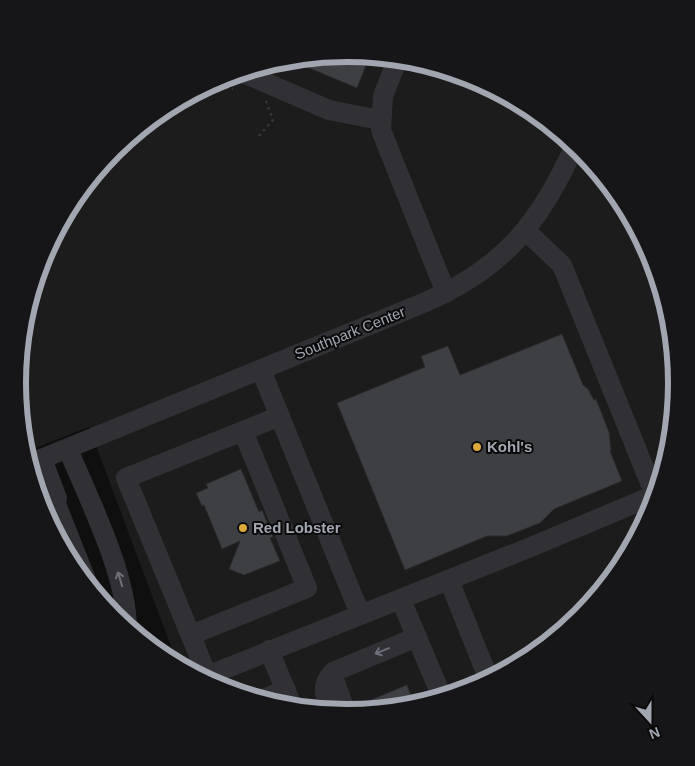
<svg xmlns="http://www.w3.org/2000/svg" width="695" height="766" viewBox="0 0 695 766" font-family="Helvetica,sans-serif">
<style>
.built{fill:#1c1c1d}
.building{fill:#3e3f43;stroke:#2a2a2c}
.lines{fill:none;stroke-linecap:round;stroke-linejoin:round}
.path{stroke:#37383c;stroke-width:2.5;stroke-dasharray:2.5 4;stroke-linecap:butt}
.minor{stroke:#313135;stroke-width:20}
.oneway{stroke:#6f7179}
.poi-dot{fill:#dda83b;stroke:#0a0a0b;stroke-width:2}
.labels{text-anchor:middle;stroke-width:4;stroke-linejoin:round;paint-order:stroke}
.street-label{font-size:15px;fill:#a2a6b0;stroke:#0a0a0b}
.poi-label{font-size:15px;font-weight:bold;fill:#a2a6b0;stroke:#0a0a0b;text-anchor:start}
.rim{fill:none;stroke:#a2a6b0;stroke-width:6}
</style>
<rect width="100%" height="100%" fill="#0f0f10"/>
<path class="built" d="M348 53 412 59 474 78 531 109 581 150 622 200 652 257 671 319 677 383 671 448 652 510 622 567 581 617 531 658 474 688 412 707 347 713 283 707 221 688 178 665 89 427 25 452 18 383 24 318 43 256 73 199 114 149 164 108 221 78 283 59Z"/>
<g class="building">
<path d="M348 53 370 55 357 88 288 59Z"/>
<path d="M562 334 583 385 588 389 594 400 596 399 609 432 611 450 610 451 622 481 554 509 540 523 507 536H487L405 570 337 403 425 367 421 356 448 346 460 375Z"/>
<path d="M241 469 259 512 262 510 273 537 270 538 280 561 244 575 229 569 240 541 222 549 204 505 202 506 196 493 208 488 206 484Z"/>
<path d="M407 685 415 706 357 712 356 706Z"/>
</g>
<g class="lines">
<g class="path">
<path d="M218 80 220 87 233 89"/>
<path d="M201 91H217L220 87"/>
<path d="M259 136 273 120 266 101"/>
</g>
<g class="minor">
<path d="M398 58 383 96 381 130 446 293"/>
<path d="M241 72 329 110 380 120"/>
<path d="M526 231 562 265 655 495"/>
<path d="M261 370 360 614"/>
<path d="M243 431 280 416"/>
<path d="M68 449C89 500 126 572 127 627"/>
<path d="M42 459 57 498 56 504 88 585"/>
<path d="M29 464 416 306C500 272 539 226 575 145"/>
<path d="M36 488 56 504"/>
<path d="M449 580 489 680"/>
<path d="M401 600 442 697"/>
<path d="M191 635 307 588 243 431 126 478 207 675"/>
<path d="M269 650 293 708"/>
<path d="M202 678 531 547 657 494"/>
<path d="M335 682 346 713"/>
<path d="M261 700 286 690"/>
<path d="M331 711C325 697 320 685 333 672L417 637"/>
</g>
</g>
<defs><path id="oneway-shaft" d="M-6 0H5M1.5-3L5.5 0L1.5 3" fill="none" stroke-width="1.6" stroke-linecap="round" stroke-linejoin="round" transform="scale(1.25)"/></defs>
<g class="oneway">
<use href="#oneway-shaft" transform="translate(120 579) rotate(-107)"/>
<use href="#oneway-shaft" transform="translate(382 651) rotate(158)"/>
</g>
<g class="poi-dot">
<circle cx="477" cy="447" r="5"/>
<circle cx="243" cy="528" r="5"/>
</g>
<g class="labels">
<g class="street-label">
<text transform="translate(350 333) rotate(-22)" y="5">Southpark Center</text>
</g>
<g class="poi-label">
<text x="487" y="452">Kohl's</text>
<text x="253" y="533">Red Lobster</text>
</g>
</g>
<path d="M0 0H695V766H0ZM26 383a321 321 0 1 1 642 0a321 321 0 1 1-642 0Z" fill="#161618" fill-rule="evenodd"/>
<path class="rim" d="M26 383a321 321 0 1 1 642 0a321 321 0 1 1-642 0Z"/>
<g transform="translate(650 721) rotate(159)" stroke="#0a0a0b" stroke-width="4" paint-order="stroke">
<path d="M0-4L9 19L0 12L-9 19Z" fill="#a2a6b0"/>
<text y="-8" font-size="14" font-weight="bold" text-anchor="middle" fill="#a2a6b0">N</text>
</g>
</svg>
